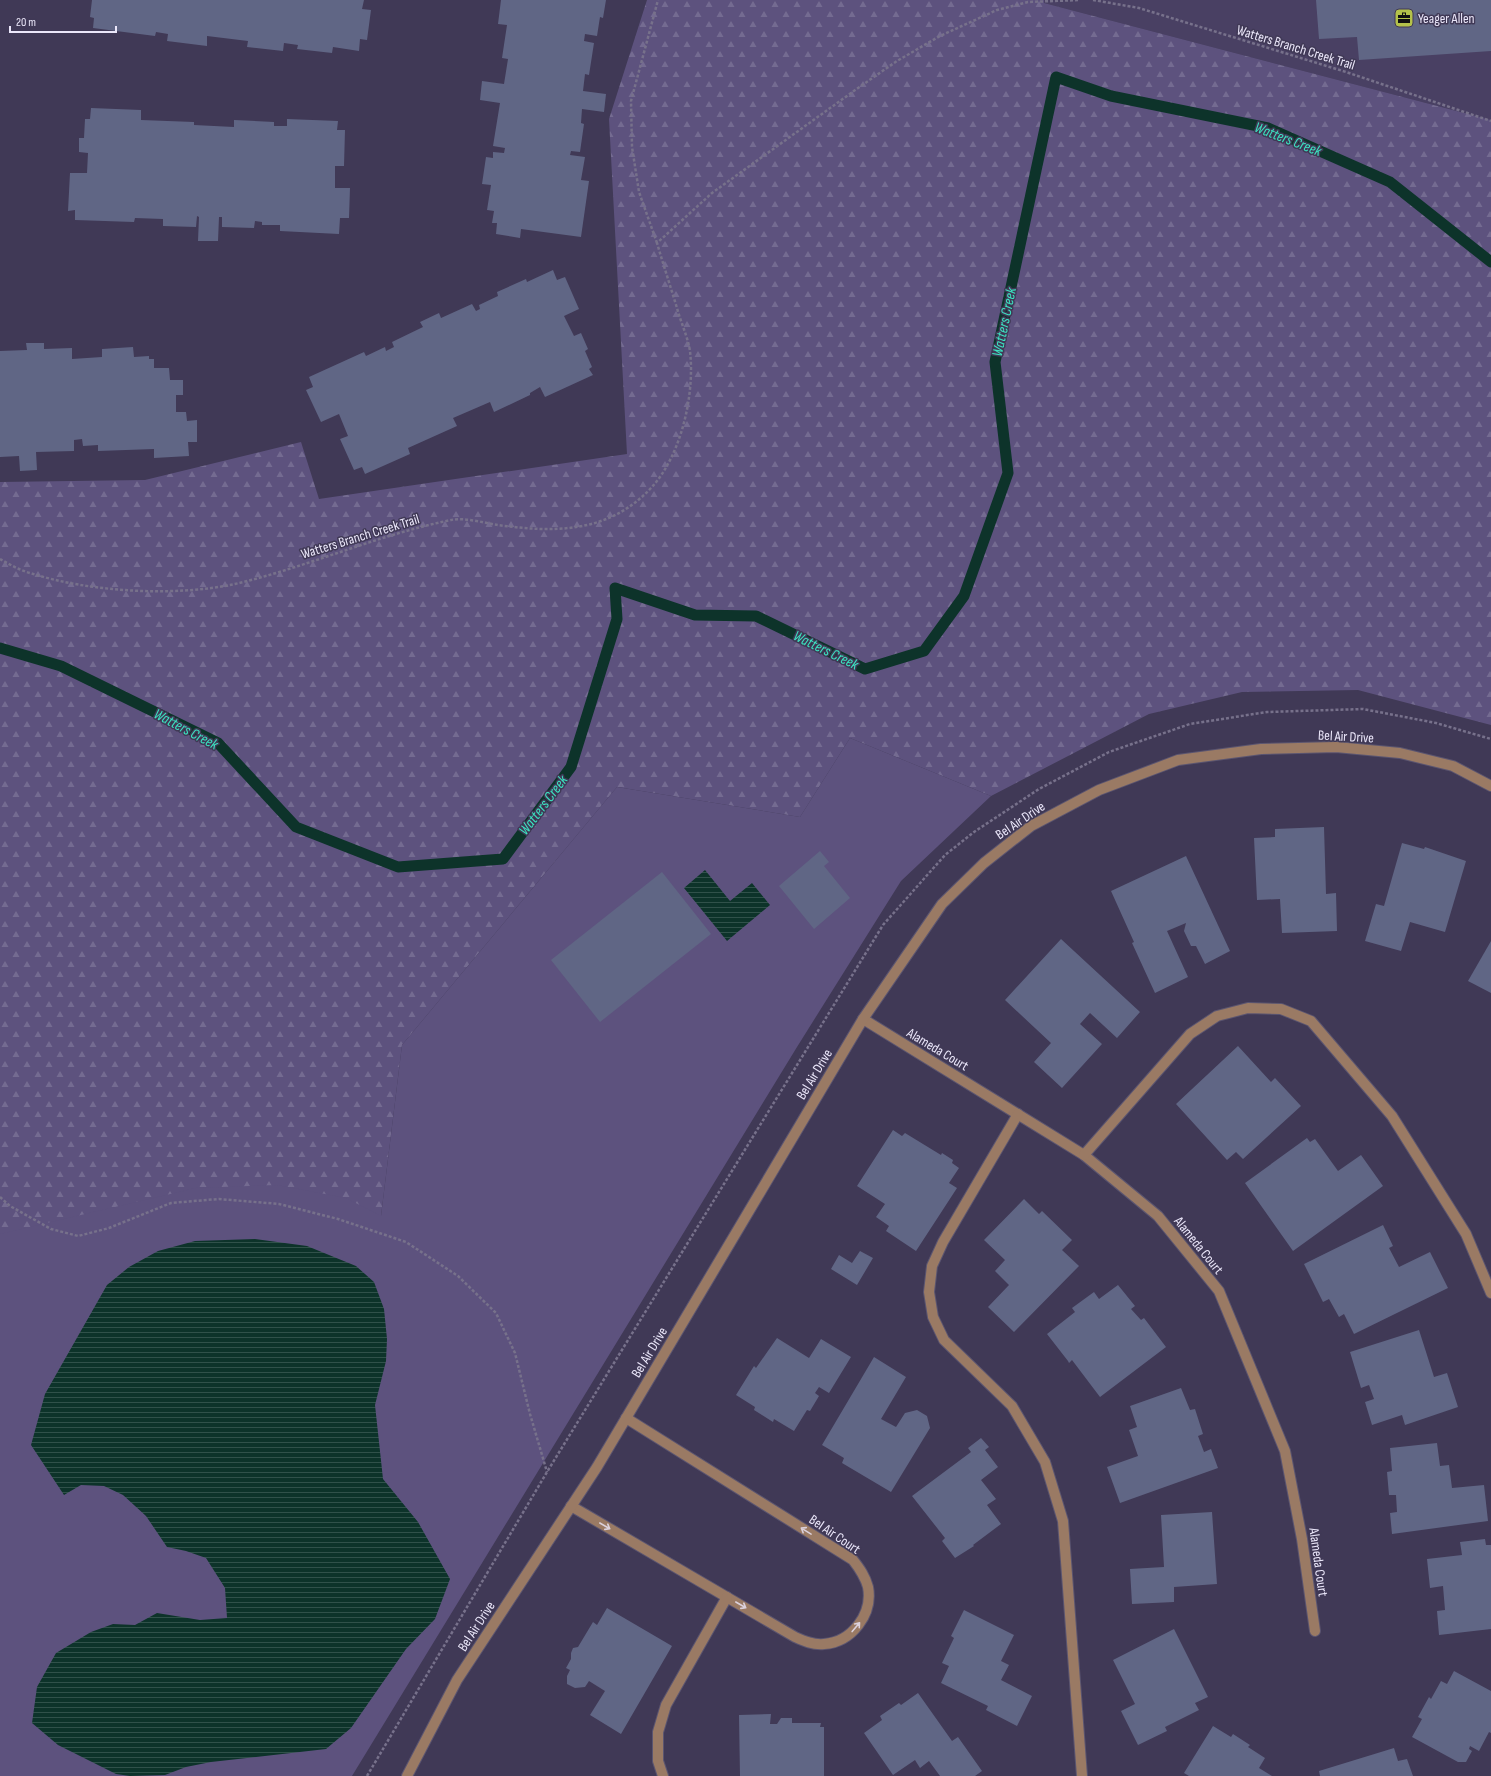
<svg xmlns="http://www.w3.org/2000/svg" width="1491" height="1776" viewBox="0 0 1491 1776" font-family="'Sofia Sans Condensed',sans-serif">
<style>
.built{fill:#494063}
.forest{fill:url(#forest-firs)}
.park{fill:#5d527e}
.water{fill:url(#water-rules)}
.lines{fill:none;stroke-linecap:round;stroke-linejoin:round}
.stream{stroke:#0d332a;stroke-width:11}
.building{fill:#606685}
.minor-casing{stroke:#5b5570;stroke-width:12}
.path{stroke:#77718b;stroke-width:2.5;stroke-dasharray:3 2;stroke-linecap:butt}
.minor{stroke:#9a7a64;stroke-width:10}
.oneway{stroke:#dbd1dc}
.labels{text-anchor:middle;stroke-width:3;stroke-linejoin:round;paint-order:stroke}
.poi-label{font-size:14px;fill:#ebe7fa;stroke:#403956;text-anchor:start}
.street-label{font-size:14px;fill:#ebe7fa;stroke:#403956}
.water-label{font-size:15px;font-style:italic;fill:#3be5c2;stroke:#403956}
</style>
<defs>
<pattern id="forest-firs" width="22" height="20" patternUnits="userSpaceOnUse"><rect width="22" height="20" fill="#5d527e"/><path d="M5 1l3.5 6h-7zM16 11l3.5 6h-7z" fill="#746b91"/></pattern>
<pattern id="water-rules" width="6" height="5" patternUnits="userSpaceOnUse"><rect width="6" height="5" fill="#0d332a"/><path d="M0 2.5h6" fill="none" stroke="#30514a"/></pattern>
</defs>
<rect width="100%" height="100%" fill="#403956"/>
<path class="built" d="M1044 0H1491V120L1044 3Z"/>
<path class="forest" d="M647 0H1044V3L1491 120V725L1358 690 1242 692 1149 714 991 796 850 738 800 817 617 787 402 1045 381 1216 0 1244V482L145 480 301 442 319 499 627 454 609 119Z"/>
<path class="park" d="M850 738 991 796 901 881 797 1047 352 1776H0V1234L196 1188 277 1185 346 1198 381 1216 402 1045 617 787 800 817Z"/>
<g class="water">
<path d="M705 870 730 901 752 883 770 905 727 941 684 888Z"/>
<path d="M255 1239 307 1246 356 1266 374 1282 384 1309 387 1339 386 1361 375 1405 383 1479 418 1522 450 1579 435 1619 406 1649 351 1728 326 1749 211 1762 186 1767 165 1775 130 1776 116 1774 58 1745 32 1723 37 1687 56 1653 91 1632 113 1624 135 1625 157 1613 200 1620 227 1618 225 1588 206 1558 186 1551 167 1547 146 1516 123 1495 104 1486 81 1485 64 1495 31 1445 45 1394 107 1285 129 1267 158 1251 195 1241Z"/>
</g>
<g class="lines">
<path class="stream" d="M0 648 61 666 218 743 296 827 398 867 503 859 571 767 617 619 615 588 695 615 756 616 865 669 924 651 964 596 1008 473 995 362 1056 77 1111 96 1268 128 1390 182 1491 262"/>
</g>
<g class="building">
<path d="M92 0H364L362 9 371 10 367 40 360 39 359 51 333 47 332 53 297 49 298 45 284 43 283 51 247 47 248 41 207 36V46L167 41 168 34 156 32 155 36 93 28 94 18 90 17Z"/>
<path d="M501 0H606L603 18 600 17 597 36 585 34 584 41 594 43 589 75 585 74 583 91 606 94 604 112 582 109 581 123 584 124 580 152 571 151 570 155 585 157 581 180 589 181 581 237 521 229 520 238 496 234 497 223H492L494 211 487 210 491 185 482 184 486 157 493 158V152L504 153 505 148 493 146 500 103 480 100 482 81 504 84 508 59 502 58 507 25 498 24Z"/>
<path d="M1316 0H1491V51L1359 60 1357 37 1319 39Z"/>
<path d="M91 108 141 110V120L194 122V125L234 127V120L274 122V126H287V119L338 121 337 130H345L344 166H335V188H350L349 218H340L339 234 280 231V225H262V222L255 221 254 228 222 227V217H219L218 241H198L199 217 197 216 196 227 163 226V219L135 218 134 222 75 220V210L68 211 70 173H87L88 153 79 152V138H84L85 119H90Z"/>
<path d="M553 270 557 280 565 277 579 309 564 316 574 336 581 333 588 349 585 351 592 367 589 369 593 375 545 397 540 387 530 393V395L494 412 490 402 453 418 457 426 408 448 410 454 365 474 362 467 354 470 340 439 348 436 339 414 321 422 306 390 313 387 309 377 364 352 366 356 385 347 386 351 394 347 392 342 423 327 420 322 439 313 441 318 472 304 476 311 480 309 479 305 498 296 497 292 526 279 527 282Z"/>
<path d="M26 343H44V349L72 348V359L102 357V349L133 347 134 357 149 356V359H154V368H169L170 380H183V395H176V412H186L187 421 197 420V442H188L189 456 154 458V449L98 451V445L83 446 82 439 74 440V451L36 452 37 470 20 471 19 456 0 457V351L27 350Z"/>
<path d="M1324 827 1326 894 1336 893 1337 931 1282 933 1280 899 1257 900 1254 838 1275 837V829Z"/>
<path d="M1402 843 1424 849 1425 847 1466 861 1445 932 1410 922 1401 951 1365 941 1376 904 1384 906Z"/>
<path d="M820 851 829 862 824 866 850 898 814 929 779 886Z"/>
<path d="M1186 856 1230 951 1205 964 1196 946H1191L1184 931 1186 923 1167 931 1188 977 1155 993 1132 943 1134 942 1111 891Z"/>
<path d="M662 872 711 934 600 1022 551 960Z"/>
<path d="M1061 939 1140 1012 1117 1038 1090 1013 1080 1024 1102 1044 1062 1088 1034 1062 1051 1043 1005 1000Z"/>
<path d="M1491 941V993L1468 981Z"/>
<path d="M1238 1046 1271 1082 1275 1078 1301 1106 1243 1159 1236 1152 1227 1160 1176 1104Z"/>
<path d="M893 1130 902 1136 905 1133 941 1155 942 1153 953 1160 952 1163 959 1168 949 1183 957 1188 916 1251 886 1231 889 1226 876 1217 885 1204 857 1186Z"/>
<path d="M1307 1138 1310 1142 1315 1139 1338 1171 1361 1155 1383 1186 1293 1251 1245 1183Z"/>
<path d="M1024 1199 1039 1214 1042 1211 1072 1240 1062 1250 1079 1266 1014 1332 988 1307 1009 1285 995 1271 1005 1260 984 1240Z"/>
<path d="M1383 1225 1393 1246 1389 1248 1399 1267 1430 1252 1448 1288 1354 1334 1344 1314 1339 1317 1329 1299 1323 1302 1304 1264Z"/>
<path d="M860 1251 873 1258 857 1285 831 1269 839 1255 852 1263Z"/>
<path d="M1118 1285 1135 1306 1131 1309 1141 1320 1144 1318 1166 1347 1100 1397 1072 1360 1069 1363 1068 1361 1047 1334 1075 1312 1072 1308 1094 1292 1099 1299Z"/>
<path d="M1419 1330 1434 1377 1447 1373 1458 1407 1405 1425 1402 1415 1372 1425 1365 1402 1374 1399 1369 1385 1361 1388 1350 1352Z"/>
<path d="M777 1338 809 1358 821 1339 851 1357 829 1393 819 1387 815 1393 819 1396 810 1411 807 1410 794 1431 774 1419 773 1422 754 1410 755 1407 736 1395 754 1366 756 1368Z"/>
<path d="M874 1357 906 1377 881 1419 896 1427 905 1413 917 1410 927 1416 930 1428 891 1492 842 1463 844 1458 822 1445Z"/>
<path d="M1181 1388 1190 1410 1195 1409 1203 1434 1198 1436 1204 1452 1211 1449 1218 1468 1120 1503 1107 1467 1138 1456 1129 1430 1137 1427 1130 1406Z"/>
<path d="M981 1438 989 1447 985 1450 998 1467 981 1480 996 1499 987 1505 1001 1524 973 1545 974 1546 955 1558 942 1541 945 1538 912 1496 971 1452 968 1448Z"/>
<path d="M1437 1443 1440 1466 1449 1465 1452 1488 1484 1485 1488 1521 1392 1534 1390 1513 1397 1512 1396 1495H1389L1387 1472 1392 1471 1390 1448Z"/>
<path d="M1212 1512 1217 1584 1174 1587V1602L1132 1604 1130 1569 1164 1567 1161 1515Z"/>
<path d="M1485 1539 1486 1545H1491V1629L1439 1635 1437 1611 1445 1610 1443 1586 1430 1588 1427 1559 1462 1555 1460 1542Z"/>
<path d="M607 1608 672 1646 621 1734 590 1715 605 1691 589 1681 585 1687 575 1688 567 1684V1676L570 1670 566 1668 571 1659V1653L573 1648 578 1647 593 1622 597 1625Z"/>
<path d="M964 1610 1014 1635 1001 1661 1009 1665 1001 1680 1032 1696 1017 1726 986 1710 988 1706 941 1683 949 1666 942 1663 954 1638 951 1636Z"/>
<path d="M1174 1629 1208 1697 1195 1703 1199 1710 1165 1727 1167 1731 1138 1745 1121 1711 1135 1704 1113 1660Z"/>
<path d="M1454 1671 1491 1691V1733L1489 1732 1479 1751 1470 1746 1469 1749 1472 1751 1466 1762H1458L1412 1737 1422 1719 1418 1717 1429 1697 1431 1699 1441 1681 1447 1684Z"/>
<path d="M918 1693 952 1741 958 1737 982 1771 975 1776H940L929 1761 920 1768 915 1760 893 1775 864 1733 882 1720 880 1716 899 1703 901 1705Z"/>
<path d="M771 1714 770 1724H777L781 1718H792V1723H821L820 1727H824V1776H740L739 1715Z"/>
<path d="M1213 1726 1231 1737 1233 1734 1250 1745 1248 1747 1265 1758 1259 1768 1272 1776H1189L1184 1773Z"/>
<path d="M1394 1748 1398 1761 1407 1759 1413 1776H1320L1319 1771Z"/>
</g>
<g class="lines">
<defs>
<g id="minor">
<path d="M863 1019 1084 1155 1158 1216 1219 1291 1285 1451 1302 1539 1315 1631"/>
<path d="M1018 1114 943 1242 932 1266 929 1292 933 1317 944 1340 1012 1406 1045 1462 1063 1521 1082 1776"/>
<path d="M1084 1155 1190 1034 1217 1016 1248 1008 1281 1009 1311 1021 1392 1116 1466 1234 1491 1293"/>
<path d="M571 1506 795 1637C804 1641 813 1645 824 1644 852 1642 873 1614 868 1587 865 1576 860 1569 853 1560L626 1418"/>
<path d="M407 1776 457 1680 597 1467 863 1019 942 904 984 863 1031 826 1099 790 1178 760 1261 749 1336 747 1400 753 1453 766 1491 786"/>
<path d="M663 1776 658 1761V1732L666 1705 727 1597"/>
</g>
</defs>
<use href="#minor" class="minor-casing"/>
<g class="path">
<path d="M1093 0 1139 8 1346 72 1491 121"/>
<path d="M657 243 639 192 632 147 631 101 658 0"/>
<path d="M0 559C9 564 19 570 30 573 89 592 174 597 235 584 308 567 377 535 451 520 465 517 484 523 498 525 555 533 609 533 651 488 681 456 695 395 690 351 688 339 683 327 679 315 672 291 664 267 657 243L712 193 858 88 897 61 940 36 997 10 1028 2 1080 0"/>
<path d="M0 1197 10 1206 51 1229 78 1236 109 1228 171 1203 219 1199 279 1204 338 1219 406 1242 458 1276 496 1313 515 1353 530 1414 547 1472"/>
<path d="M367 1776 547 1472 883 925 945 855 974 832 1039 789 1109 752 1190 724 1267 712 1363 709 1436 723 1491 739"/>
</g>
<use href="#minor" class="minor"/>
</g>
<defs><path id="oneway-shaft" d="M-6 0H5M1.5-3L5.5 0L1.5 3" fill="none" stroke-width="1.6" stroke-linecap="round" stroke-linejoin="round"/></defs>
<g class="oneway">
<use href="#oneway-shaft" transform="translate(605 1526) rotate(30)"/>
<use href="#oneway-shaft" transform="translate(806 1531) rotate(-148)"/>
<use href="#oneway-shaft" transform="translate(741 1605) rotate(30)"/>
<use href="#oneway-shaft" transform="translate(856 1627) rotate(-50)"/>
</g>
<defs>
<symbol id="office-square" viewBox="-11 -11 22 22"><rect x="-9" y="-9" width="18" height="18" rx="4" fill="#b4c24a" stroke="#403956"/><path d="M-6-3h4V-5.5h4V-3h4V5H-6ZM-1-4.5V-3h2v-1.5ZM-6 0V1H6V0Z" fill="#111"/></symbol>
</defs>
<g fill-rule="evenodd">
<use href="#office-square" x="1393" y="7" width="22" height="22"/>
</g>
<g class="labels">
<g class="poi-label">
<text x="1418" y="23">Yeager Allen</text>
</g>
<g class="street-label">
<text transform="translate(1296 47) rotate(17)" y="5">Watters Branch Creek Trail</text>
<text transform="translate(360 536) rotate(-17)" y="5">Watters Branch Creek Trail</text>
<text transform="translate(1346 736) rotate(3)" y="5">Bel Air Drive</text>
<text transform="translate(1020 820) rotate(-34)" y="5">Bel Air Drive</text>
<text transform="translate(938 1049) rotate(31)" y="5">Alameda Court</text>
<text transform="translate(814 1074) rotate(-59)" y="5">Bel Air Drive</text>
<text transform="translate(1199 1245) rotate(51)" y="5">Alameda Court</text>
<text transform="translate(649 1352) rotate(-59)" y="5">Bel Air Drive</text>
<text transform="translate(835 1534) rotate(34)" y="5">Bel Air Court</text>
<text transform="translate(1319 1562) rotate(82)" y="5">Alameda Court</text>
<text transform="translate(476 1626) rotate(-57)" y="5">Bel Air Drive</text>
</g>
<g class="water-label">
<text transform="translate(1288 139) rotate(21)" y="5">Watters Creek</text>
<text transform="translate(1004 322) rotate(-78)" y="5">Watters Creek</text>
<text transform="translate(826 650) rotate(26)" y="5">Watters Creek</text>
<text transform="translate(186 729) rotate(28)" y="5">Watters Creek</text>
<text transform="translate(543 805) rotate(-53)" y="5">Watters Creek</text>
</g>
</g>
<path d="M10 26v6h106v-6" fill="none" stroke="#ebe7fa" stroke-width="2"/>
<text x="16" y="26" font-size="12" fill="#ebe7fa" stroke="#403956" stroke-width="3" paint-order="stroke">20 m</text>
</svg>
